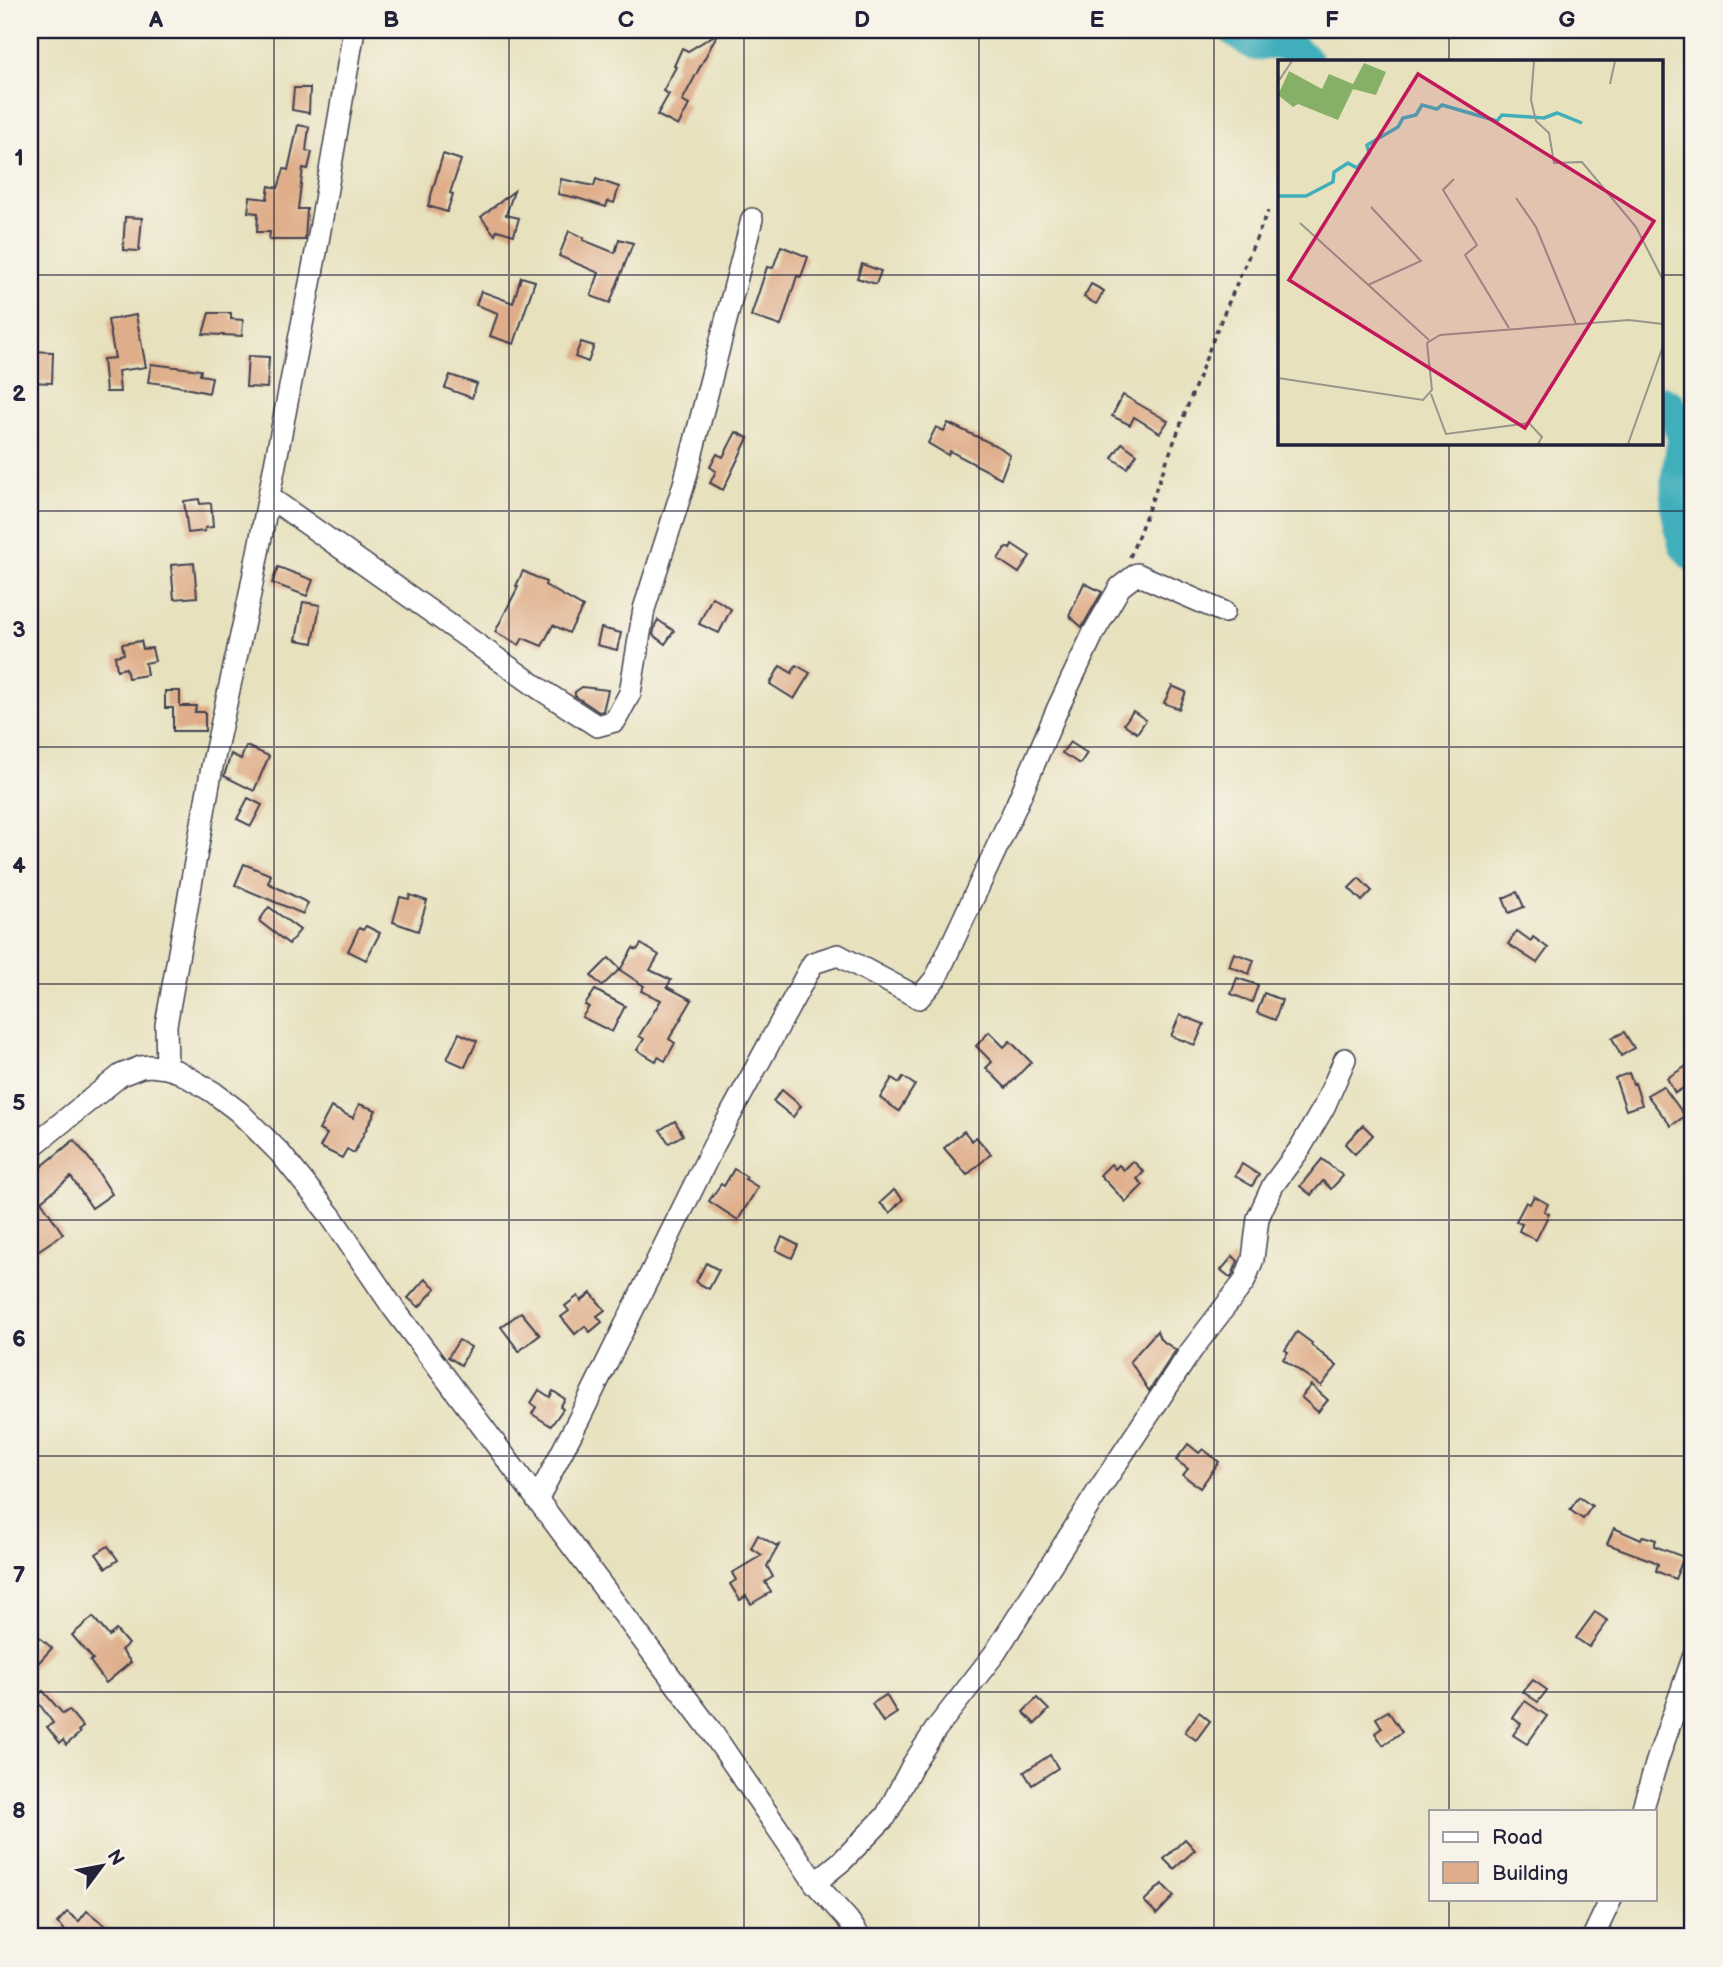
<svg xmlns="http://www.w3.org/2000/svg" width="1723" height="1967" viewBox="0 0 1723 1967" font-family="'Balsamiq Sans',sans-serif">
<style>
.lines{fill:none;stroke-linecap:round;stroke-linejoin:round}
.river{stroke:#40afbb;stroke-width:33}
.building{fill:#dfad89}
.minor-casing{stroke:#403f4f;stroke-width:24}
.path{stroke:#403f4f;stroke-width:3.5;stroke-dasharray:5 5;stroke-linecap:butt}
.minor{stroke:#fff;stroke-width:21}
.grid{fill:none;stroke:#22223b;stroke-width:2;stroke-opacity:0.55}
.inset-river{fill:none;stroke:#40afbb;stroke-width:3.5}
.inset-road{fill:none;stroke:#98958a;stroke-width:2}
.view{fill:#c2185b;fill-opacity:0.15;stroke:#c2185b;stroke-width:3.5}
.inset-edge{fill:none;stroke:#22223b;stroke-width:3.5}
.neatline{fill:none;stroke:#22223b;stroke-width:2.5}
.grid-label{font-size:23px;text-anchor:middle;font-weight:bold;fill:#22223b}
</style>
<rect width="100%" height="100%" fill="#f7f3e8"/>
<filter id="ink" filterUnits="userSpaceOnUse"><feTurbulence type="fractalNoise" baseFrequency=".0143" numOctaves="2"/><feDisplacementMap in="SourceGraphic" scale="14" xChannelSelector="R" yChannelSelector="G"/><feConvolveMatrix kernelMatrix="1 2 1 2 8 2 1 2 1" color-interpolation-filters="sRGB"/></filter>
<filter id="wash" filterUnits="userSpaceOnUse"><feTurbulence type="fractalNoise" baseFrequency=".00686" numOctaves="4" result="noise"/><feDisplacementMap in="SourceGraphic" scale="28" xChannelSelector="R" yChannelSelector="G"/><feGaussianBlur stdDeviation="1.57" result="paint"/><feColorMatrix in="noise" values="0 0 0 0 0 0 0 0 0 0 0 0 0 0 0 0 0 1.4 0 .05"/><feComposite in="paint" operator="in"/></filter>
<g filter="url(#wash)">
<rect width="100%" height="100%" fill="#e7e1be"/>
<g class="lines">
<g class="river">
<path d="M1234 30 1254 44 1286 43 1306 61"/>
<path d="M1662 402 1670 406 1684 437 1677 478V509L1684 543 1693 555"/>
</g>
</g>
<g id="blocks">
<g class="building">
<path d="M718 33 682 101 689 105 678 126 657 115 669 94 663 91 676 67 674 66 682 48 688 51Z"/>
<path d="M294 88H310L309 113 292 110Z"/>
<path d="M298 125 309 127 306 151 312 152 308 169 303 168 298 209H307L305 240H269L270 232H257L258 213 248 212 250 197 267 199 269 186 278 188 284 169 288 170Z"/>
<path d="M443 154 461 160 450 193 453 194 447 212 428 206Z"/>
<path d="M561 179 594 186 596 179 619 187 614 203 608 201 606 207 577 198 558 194Z"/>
<path d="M514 191 506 215 519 218 514 235 497 230 495 235 481 217Z"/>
<path d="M125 217 142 218 139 251 123 250Z"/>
<path d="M569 231 584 238 583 240 615 253 619 239 633 243 610 303 591 296 599 273 559 256Z"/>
<path d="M781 246 808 257 801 277 797 276 781 326 751 316 767 267 773 268Z"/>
<path d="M862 264 881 271 876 284 857 278Z"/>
<path d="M521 277 535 281 514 344 490 336 498 313 476 305 481 291 513 303Z"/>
<path d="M1091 284 1104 291 1096 304 1084 297Z"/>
<path d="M209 313H231V319L243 320 242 336 203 334Z"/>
<path d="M136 315 146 367 118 371 120 392H106L103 359 115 358 108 320Z"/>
<path d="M581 342 594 346 588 362 575 357Z"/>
<path d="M30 351 53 352 52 383 30 382Z"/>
<path d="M248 356 269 357 267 388 246 387Z"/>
<path d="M151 364 201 370 200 375 212 377 209 393 185 388V387L148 382Z"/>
<path d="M450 375 477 384 472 398 445 388Z"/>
<path d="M1123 395 1168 421 1160 433 1134 417 1130 425 1112 416Z"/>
<path d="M948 423 1001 448 1010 455 1001 478 950 451 948 455 928 443 936 427 944 431Z"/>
<path d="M736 432 748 438 723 490 710 483 716 471 710 467 717 454 723 457Z"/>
<path d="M1122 443 1137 454 1127 468 1112 458Z"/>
<path d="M199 499 200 504 211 503 213 527 205 528V531L188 533 184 501Z"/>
<path d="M1012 544 1030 556 1019 573 998 559 1006 547 1010 549Z"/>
<path d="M194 563 197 597 174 599 171 565Z"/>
<path d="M278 567 313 580 307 596 272 583Z"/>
<path d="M523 571 546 582 545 585 583 607 569 633 553 625 542 646 523 638 519 645 495 632 518 587 516 586Z"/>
<path d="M1084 583 1102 592 1082 627 1069 616Z"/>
<path d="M712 597 731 609 719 633 699 624Z"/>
<path d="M303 602 320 605 313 643 296 640Z"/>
<path d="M658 620 674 631 665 644 653 635 655 625Z"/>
<path d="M601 628 621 633 617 650 597 645Z"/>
<path d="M141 641 143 649 152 648 155 661 145 663 147 675 128 678 126 668 117 670 115 656 124 654 122 644Z"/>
<path d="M796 665 810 673 794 699 770 684 780 666 792 673Z"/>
<path d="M1172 686 1186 692 1179 709 1164 703Z"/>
<path d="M582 687 608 690 603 711 599 712 575 696V692Z"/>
<path d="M165 691H180V706H196L195 712H205V731H173V708H165Z"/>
<path d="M1133 711 1146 720 1137 733 1124 724Z"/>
<path d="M1070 742 1087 753 1080 764 1062 753Z"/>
<path d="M246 746 269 756 254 791 224 776 231 754 241 759Z"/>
<path d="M248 798 262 805 251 826 237 819Z"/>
<path d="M244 864 271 875 268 883 308 903 303 914 235 885Z"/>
<path d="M1359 878 1372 891 1362 901 1349 888Z"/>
<path d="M1517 892 1524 907 1509 913 1503 898Z"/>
<path d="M410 895 427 901 418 931 393 922 400 897 409 899Z"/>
<path d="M269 907 300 930 289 944 259 921Z"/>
<path d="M366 926 380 933 366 960 348 951 359 928 363 930Z"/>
<path d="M1517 931 1531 941 1533 937 1548 948 1537 963 1508 944Z"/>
<path d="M641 944 659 955 650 970 671 980 667 987 692 1000 669 1039 675 1043 665 1061 658 1057 656 1061 637 1050 644 1039 639 1036 661 1000 641 991 644 986 620 970 633 948 637 950Z"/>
<path d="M1234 953 1254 960 1249 974 1229 966Z"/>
<path d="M609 958 620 969 602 986 591 976Z"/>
<path d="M1237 978 1258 985 1252 1002 1231 994Z"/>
<path d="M595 990 625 1006 612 1032 582 1017 589 1007 585 1005Z"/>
<path d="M1264 993 1282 1000 1275 1020 1257 1013Z"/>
<path d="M1180 1015 1204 1024 1195 1045 1171 1036Z"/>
<path d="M989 1032 1004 1047 1010 1041 1031 1062 1006 1088 986 1068 992 1062 976 1046Z"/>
<path d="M1624 1032 1634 1048 1621 1056 1612 1038Z"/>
<path d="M459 1033 477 1041 465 1067 447 1059Z"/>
<path d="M1693 1062V1082L1675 1093 1667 1078Z"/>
<path d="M1629 1073 1633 1084 1635 1083 1642 1105 1626 1110 1615 1078Z"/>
<path d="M903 1077 915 1085 899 1111 880 1098 892 1078 899 1083Z"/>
<path d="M1663 1086 1685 1116 1671 1126 1647 1095Z"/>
<path d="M782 1090 801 1106 793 1117 773 1101Z"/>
<path d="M359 1104 376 1110 354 1153 347 1149 342 1158 320 1147 327 1134 319 1130 331 1107 353 1118Z"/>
<path d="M675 1121 683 1135 669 1143 660 1130Z"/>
<path d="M1363 1125 1373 1135 1355 1154 1345 1144Z"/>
<path d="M964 1131 972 1141 976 1137 991 1154 967 1175 944 1148Z"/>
<path d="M74 1140 91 1161 112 1194 92 1208 71 1177 41 1201 63 1234 30 1256V1176Z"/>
<path d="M1322 1159 1343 1176 1331 1189 1323 1181 1311 1195 1300 1186Z"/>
<path d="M1133 1161 1144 1172 1137 1179 1143 1185 1126 1202 1100 1175 1111 1164 1115 1169 1119 1165 1124 1170Z"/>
<path d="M1242 1164 1259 1175 1252 1186 1235 1176Z"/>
<path d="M734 1169 747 1177 745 1179 758 1187 738 1220 709 1201 721 1184 724 1186Z"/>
<path d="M894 1190 903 1199 890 1213 880 1203Z"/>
<path d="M1534 1196 1548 1204 1544 1211 1549 1214 1536 1240 1519 1231 1522 1224 1516 1221 1526 1202 1530 1204Z"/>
<path d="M782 1237 798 1245 792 1258 776 1250Z"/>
<path d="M1233 1256 1238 1261 1231 1278 1221 1270Z"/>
<path d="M706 1263 719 1270 709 1289 696 1282Z"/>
<path d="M425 1279 436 1288 419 1307 408 1298Z"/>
<path d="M591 1293 605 1310 597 1316 602 1322 590 1332 585 1326 575 1334 561 1317 569 1311 565 1306 578 1296 581 1301Z"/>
<path d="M521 1312 540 1335 519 1351 501 1327Z"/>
<path d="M1157 1331 1160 1339 1176 1350 1149 1391 1130 1361Z"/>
<path d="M1297 1332 1312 1343 1311 1345 1337 1366 1321 1386 1283 1359 1288 1352 1285 1350Z"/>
<path d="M459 1340 471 1347 461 1365 448 1357Z"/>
<path d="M1311 1385 1328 1400 1318 1412 1301 1397Z"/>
<path d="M539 1390 550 1397 553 1391 565 1399 560 1407 563 1409 551 1426 532 1414 536 1407 531 1403Z"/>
<path d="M1188 1444 1199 1453 1203 1449 1219 1462 1200 1488 1183 1475 1188 1469 1176 1460Z"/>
<path d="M1579 1497 1592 1506 1583 1519 1570 1510Z"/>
<path d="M1614 1528 1641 1540 1643 1536 1656 1540 1654 1546 1684 1557 1675 1579 1656 1571 1658 1564 1653 1561 1607 1544Z"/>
<path d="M758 1535 777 1546 779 1545 767 1566 773 1577 765 1582 771 1592 751 1604 746 1596 740 1600 730 1584 736 1580 732 1573 762 1555 751 1548Z"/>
<path d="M108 1546 118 1560 106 1568 96 1554Z"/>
<path d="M1595 1612 1608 1621 1589 1647 1576 1638Z"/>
<path d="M93 1617 109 1636 116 1630 128 1644 121 1650 131 1662 106 1683 90 1661 93 1659 72 1635Z"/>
<path d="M39 1637 52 1648 30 1672V1647Z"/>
<path d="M1533 1680 1547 1690 1538 1702 1523 1692Z"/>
<path d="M43 1691 63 1714 69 1710 83 1727 78 1731 80 1733 66 1745 63 1740 60 1743 47 1727 53 1723 35 1698Z"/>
<path d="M886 1695 897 1713 883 1722 872 1704Z"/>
<path d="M1037 1698 1049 1710 1035 1724 1023 1712Z"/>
<path d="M1525 1701 1547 1716 1527 1744 1513 1735 1521 1724 1513 1718Z"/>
<path d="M1388 1711 1402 1732 1383 1745 1375 1733 1382 1728 1376 1718Z"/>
<path d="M1199 1712 1210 1721 1196 1740 1185 1732Z"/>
<path d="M1050 1755 1058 1768 1032 1785 1024 1772Z"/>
<path d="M1185 1839 1195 1850 1174 1869 1164 1859Z"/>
<path d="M1162 1884 1174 1896 1157 1914 1144 1901Z"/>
<path d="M87 1911 120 1937H57L64 1929 57 1923 67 1912 79 1921Z"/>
</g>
</g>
</g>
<g filter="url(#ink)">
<use href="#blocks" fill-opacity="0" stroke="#403f4f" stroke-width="2"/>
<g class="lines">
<defs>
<g id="minor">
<path d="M269 497 540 689 597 726 615 721 630 693 644 609 684 484 752 219"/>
<path d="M167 1068 166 1025 212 767 249 599 317 247 354 30"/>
<path d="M30 1148 121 1075 141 1067 150 1066 167 1068 179 1072 213 1092 239 1112 280 1153 330 1215 394 1309 709 1728 815 1883 848 1920 860 1937"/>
<path d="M537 1500 580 1417 714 1145 813 963 838 955 919 998 936 978 1016 806 1057 710 1094 632 1120 587 1137 574 1224 612"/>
<path d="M1642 1811 1657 1761 1693 1658"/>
<path d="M815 1883 843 1860 886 1816 913 1764 936 1729 995 1653 1098 1491 1191 1351 1244 1282 1253 1259 1258 1218 1273 1185 1299 1150 1324 1107 1345 1059"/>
<path d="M1593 1937 1611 1899"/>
</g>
</defs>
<use href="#minor" class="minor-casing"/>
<path class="path" d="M1130 557 1216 332 1268 211"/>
<use href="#minor" class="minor"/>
</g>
</g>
<path class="grid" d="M274 30V1937M509 30V1937M744 30V1937M979 30V1937M1214 30V1937M1449 30V61M30 275H1280M1662 275H1693M1449 443V1811M30 511H1693M30 747H1693M30 984H1693M30 1220H1693M30 1456H1693M30 1692H1693M1449 1899V1937"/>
<g transform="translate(1278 60)">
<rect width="385" height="385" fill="#e7e1be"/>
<path d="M86 3 108 12 98 35 75 29 60 60 20 44 15 47 0 35 11 11 44 29 51 14 75 24Z" fill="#86b067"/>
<path class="inset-river" d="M0 136H28L55 122 56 112 70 103 79 108 91 93 89 85 120 67 125 58 138 55 144 45 159 49 164 45 219 61 224 55 266 58 279 53 304 63"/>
<path class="inset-road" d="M256 1 253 40 258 61 271 73 276 103 304 102 358 167 385 220M0 22 14 1M332 24 337 1M176 119 165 130 199 185 187 195 231 268M238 138 258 167 298 264M22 163 151 280M90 225 143 201 93 147M0 318 145 340 154 330 149 283 162 275 351 260 385 264M153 334 168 374 251 363 264 377 260 384M350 384 385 286"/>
<path class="view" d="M140 14 376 161 247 368 11 220Z"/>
<rect width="385" height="385" class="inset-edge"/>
</g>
<rect width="1723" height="1967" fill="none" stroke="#f7f3e8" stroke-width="77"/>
<rect x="1429" y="1810" width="228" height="91" fill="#f7f3e8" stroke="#a29fa3" stroke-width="2"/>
<rect x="1443" y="1832" width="35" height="10" fill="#ffffff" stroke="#a29fa3" stroke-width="2"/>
<text x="1492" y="1844" font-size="21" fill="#22223b">Road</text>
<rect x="1443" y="1862" width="35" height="21" fill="#dfad89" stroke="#a29fa3" stroke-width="2"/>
<text x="1492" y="1880" font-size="21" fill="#22223b">Building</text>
<g transform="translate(102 1866) rotate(58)" stroke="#f7f3e8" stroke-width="5" paint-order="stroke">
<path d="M0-5L12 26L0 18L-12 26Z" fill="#22223b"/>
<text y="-10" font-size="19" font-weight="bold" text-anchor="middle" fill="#22223b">N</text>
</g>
<rect x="38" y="38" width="1646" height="1890" class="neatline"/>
<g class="grid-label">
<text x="156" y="27">A</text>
<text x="391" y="27">B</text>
<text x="626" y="27">C</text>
<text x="862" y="27">D</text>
<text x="1097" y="27">E</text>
<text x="1332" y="27">F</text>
<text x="1567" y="27">G</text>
<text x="19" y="165">1</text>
<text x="19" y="401">2</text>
<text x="19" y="637">3</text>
<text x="19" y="873">4</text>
<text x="19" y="1110">5</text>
<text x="19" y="1346">6</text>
<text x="19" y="1582">7</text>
<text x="19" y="1818">8</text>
</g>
</svg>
